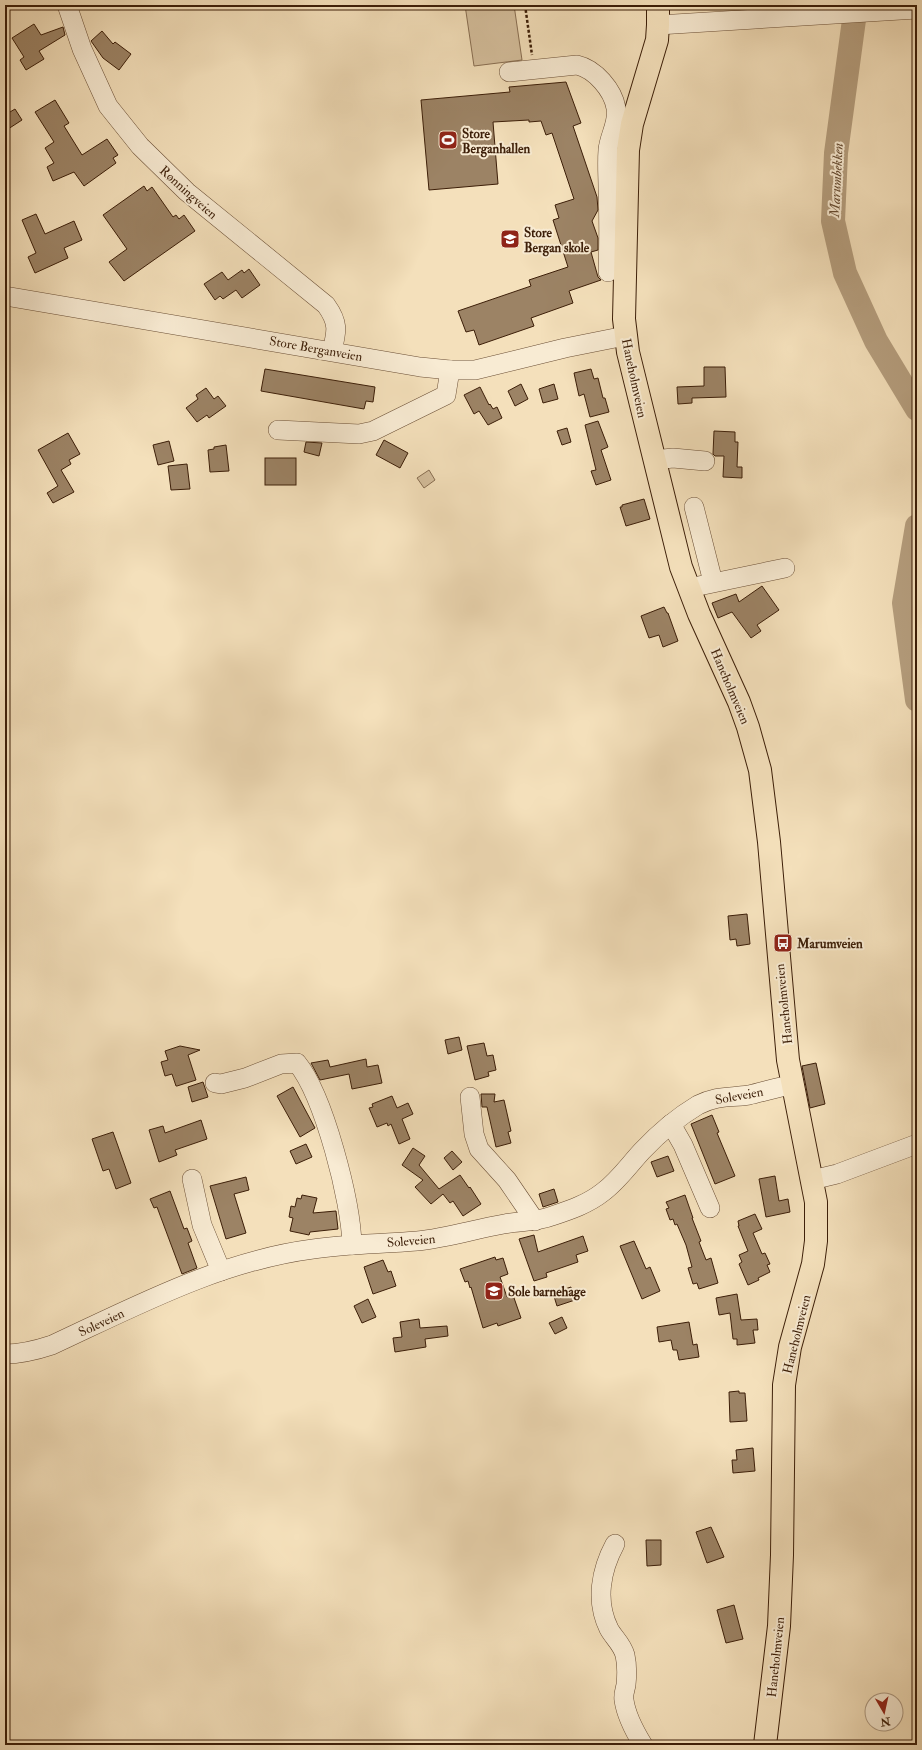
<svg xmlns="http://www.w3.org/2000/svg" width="922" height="1750" viewBox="0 0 922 1750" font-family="'IM FELL Double Pica',serif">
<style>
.green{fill:#d5bf9d;stroke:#886e52}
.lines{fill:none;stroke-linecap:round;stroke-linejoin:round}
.river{stroke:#b59e7e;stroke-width:24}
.building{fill:#9c8365;stroke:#3c1e08}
.minor-casing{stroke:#6a4e35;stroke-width:20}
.major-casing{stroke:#3c1e08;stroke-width:24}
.path{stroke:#3c1e08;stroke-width:2.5;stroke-dasharray:3 2;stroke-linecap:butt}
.minor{stroke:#f8ebd3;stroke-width:19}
.major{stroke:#f4e0bb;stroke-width:22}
.labels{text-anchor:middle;stroke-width:4;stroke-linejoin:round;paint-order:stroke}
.poi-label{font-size:13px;font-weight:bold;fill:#3c1e08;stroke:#f8ebd3;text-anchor:start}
.street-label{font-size:13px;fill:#3c1e08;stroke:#f8ebd3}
.water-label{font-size:14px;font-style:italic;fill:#664b31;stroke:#f8ebd3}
</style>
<rect width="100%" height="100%" fill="#f4e0bb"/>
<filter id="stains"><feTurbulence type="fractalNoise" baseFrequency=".005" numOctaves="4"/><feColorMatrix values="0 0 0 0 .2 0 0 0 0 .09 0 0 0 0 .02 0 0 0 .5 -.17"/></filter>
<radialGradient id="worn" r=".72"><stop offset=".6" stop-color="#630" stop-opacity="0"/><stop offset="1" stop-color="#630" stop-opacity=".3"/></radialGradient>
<g class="green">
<path d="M465 5H514L522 60 474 66Z"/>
<path d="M429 470 435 480 424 488 417 478Z"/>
</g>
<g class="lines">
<g class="river">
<path d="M856 5 836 153 833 221 845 273 876 341 917 409"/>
<path d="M917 526 904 603 917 700"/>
</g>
</g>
<g class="building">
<path d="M34 24 41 35 63 27 65 35 39 51 44 59 26 70 20 60 24 57 12 38Z"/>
<path d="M102 31 113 44 115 42 131 54 119 70 103 58 91 41Z"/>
<path d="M566 82 581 123 573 126 597 197 598 210 592 221 598 238V250L591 252 598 277 601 280 569 291 573 303 531 318 534 326 479 345 474 330 466 332 458 311 531 286 529 280 568 267 553 220 559 218 555 205 574 199 552 133 546 135 541 121 529 122V120L493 122 498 184 429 190 421 100 510 92 509 87Z"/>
<path d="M55 100 69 123 64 126 82 155 107 139 118 155 113 158 116 163 84 186 74 172 53 181 47 167 54 163 45 148 54 142 35 112Z"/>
<path d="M15 109 22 120 5 131V115Z"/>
<path d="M144 186 147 191 152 187 173 217 176 215 179 219 184 215 195 231 124 281 109 262 127 249 103 215Z"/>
<path d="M36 214 45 234 74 221 82 240 64 248 68 258 35 273 28 257 36 253 22 220Z"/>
<path d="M249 269 260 285 242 298 236 290 223 299 220 296 215 300 204 284 222 272 228 280 242 270 244 273Z"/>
<path d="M704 367H725L726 397 692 398V403L678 404 677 387 704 386Z"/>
<path d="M265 369 375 387 373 402 366 401 364 409 261 391Z"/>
<path d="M591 369 594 379 598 378 603 398H605L609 412 590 417 584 394 579 396 574 373Z"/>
<path d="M521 384 528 399 515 406 508 391Z"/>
<path d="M554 384 558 399 543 403 539 389Z"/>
<path d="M480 387 489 405 490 404 493 409 497 407 502 418 488 425 479 411 474 414 464 395Z"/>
<path d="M206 388 214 399 218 396 226 406 209 418 207 415 197 422 186 408 198 399 196 395Z"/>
<path d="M598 421 608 447 601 450 611 480 596 485 591 471 596 470 585 425Z"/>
<path d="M567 428 571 442 562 445 557 431Z"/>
<path d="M714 431 735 432V442H738L737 467H742V478L723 477 724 456H715L713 454Z"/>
<path d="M68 433 80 454 69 460 71 464 61 470 74 492 53 503 47 493 58 486 38 450Z"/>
<path d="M384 440 408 453 400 468 376 455Z"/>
<path d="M169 441 174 461 158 465 153 445Z"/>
<path d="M306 442 322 443 319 456 304 452Z"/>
<path d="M226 445 229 471 210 472 208 450 214 449V447Z"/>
<rect x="265" y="458" width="31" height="27"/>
<path d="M187 464 190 489 171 490 168 466Z"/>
<path d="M644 499 650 519 626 526 620 507H622V505Z"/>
<path d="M762 586 779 610 757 625 761 631 751 638 732 612 718 618 712 603 736 594 739 602Z"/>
<path d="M664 607 667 613H668L678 641 663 647 659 635 649 638 641 616Z"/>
<path d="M747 914 750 944 737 946 736 939 730 940 728 916Z"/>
<path d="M459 1037 462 1050 448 1054 445 1040Z"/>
<path d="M484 1043 487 1056 493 1055 496 1070 488 1072 489 1076 475 1080 467 1046Z"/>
<path d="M180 1046 200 1050 188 1055 196 1080 177 1086H176L172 1074 165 1076 161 1062 168 1060 165 1051Z"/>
<path d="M366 1059 367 1067 378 1065 382 1083 352 1089 349 1074 320 1080 311 1063 328 1060 330 1067Z"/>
<path d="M816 1063 825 1104 810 1108 802 1066Z"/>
<path d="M203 1082 208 1097 192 1102 188 1087Z"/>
<path d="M293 1087 315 1128 300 1137 277 1096Z"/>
<path d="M481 1094H495L494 1102 504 1100 511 1131 508 1132 511 1143 496 1147 487 1107H482Z"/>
<path d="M392 1096 397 1108 408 1103 413 1114 402 1119 410 1139 399 1144 391 1124 388 1126 387 1123 377 1127 369 1108 373 1107 372 1104Z"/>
<path d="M712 1115 719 1132 717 1133 735 1176 715 1184 691 1124Z"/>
<path d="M201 1120 207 1139 175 1150 177 1155 159 1162 149 1130 163 1126 165 1133Z"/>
<path d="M113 1132 131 1183 116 1189 109 1169 103 1171 92 1139Z"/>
<path d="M306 1144 312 1157 296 1164 290 1151Z"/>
<path d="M413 1148 425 1156 419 1165 439 1189 460 1175 469 1188 470 1187 481 1204 463 1216 453 1201 450 1203 443 1194 431 1204 415 1187 423 1180 402 1165Z"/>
<path d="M452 1151 462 1162 453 1170 444 1158Z"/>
<path d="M668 1156 674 1171 657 1177 651 1162Z"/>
<path d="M775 1176 779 1201 788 1199 790 1212 766 1217 759 1179Z"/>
<path d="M246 1177 249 1190 234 1194 246 1233 226 1239 210 1186Z"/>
<path d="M554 1189 558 1202 543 1207 539 1194Z"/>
<path d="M170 1191 184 1229 187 1228 192 1241 188 1243 197 1268 182 1274 157 1207 154 1208 150 1199Z"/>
<path d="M302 1195 317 1198 313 1213 336 1211 338 1229 310 1232 309 1235 290 1231 293 1218 289 1217 291 1206 295 1207 297 1198 301 1199Z"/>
<path d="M685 1195 693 1218H692L701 1241 699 1242 706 1260 711 1258 718 1283 699 1289 697 1283 693 1284 688 1268 692 1267 686 1245 677 1224 675 1225 673 1219 670 1220 666 1209 669 1208 666 1202Z"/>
<path d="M755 1214 762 1229 753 1233 762 1254 765 1253 770 1264 767 1265 770 1272 758 1278 759 1280 748 1285 739 1264 742 1262 739 1255 748 1251 738 1226H739L738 1221Z"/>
<path d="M534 1235 538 1252 583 1236 588 1251 576 1255 578 1262 546 1273 547 1277 534 1281 519 1239Z"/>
<path d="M634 1241 646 1269 650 1267 660 1291 642 1299 620 1246Z"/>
<path d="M495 1257 496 1260 503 1258 508 1274 500 1277 507 1297 513 1295 521 1318 498 1326 497 1323 483 1328 471 1287 470 1288 468 1281 465 1282 460 1269Z"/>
<path d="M383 1260 388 1272 391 1271 396 1286 373 1294 364 1267Z"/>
<path d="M571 1287 575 1300 557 1306 553 1293Z"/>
<path d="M737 1294 741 1320 757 1319 758 1330H753L755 1343 737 1345V1339H733L730 1313 719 1315 716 1298Z"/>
<path d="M368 1299 376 1317 362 1323 354 1306Z"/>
<path d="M562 1317 567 1328 555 1334 549 1323Z"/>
<path d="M419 1319 420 1328 447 1326 448 1336 425 1339 426 1347 395 1352 393 1338 402 1337 400 1322Z"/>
<path d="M689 1322 693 1345 697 1344 699 1357 679 1360 677 1350H673L671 1340 659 1342 657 1327Z"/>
<path d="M739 1391V1393H745L747 1421 730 1422 729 1392Z"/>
<path d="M753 1448 755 1471 733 1473 732 1460H737L736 1450Z"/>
<path d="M711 1527 724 1557 707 1563 696 1532Z"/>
<path d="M646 1540H661V1565L647 1566Z"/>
<path d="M734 1605 743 1639 726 1643 717 1610Z"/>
</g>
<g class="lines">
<defs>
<g id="minor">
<path d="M67 5 82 49 108 106 140 146 187 192 326 305C339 323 337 331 332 351"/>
<path d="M658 25 917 9"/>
<path d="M509 72 577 65C595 69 613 90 616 108 619 122 609 136 608 150 607 163 608 176 608 189 609 217 609 244 608 272"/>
<path d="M5 296 420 367 450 370H475L565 348 625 336"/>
<path d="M278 430 359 434 373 431 446 395 450 370"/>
<path d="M654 460 673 458 705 461"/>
<path d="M694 507 713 582"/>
<path d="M689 588 785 568"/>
<path d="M215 1083 221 1084 245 1078 281 1064 297 1063C324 1096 351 1201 352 1245"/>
<path d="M470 1097 474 1134 479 1149 507 1180 535 1221"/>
<path d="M671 1124 683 1145 710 1208"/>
<path d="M192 1179 202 1225 221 1271"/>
<path d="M812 1180 837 1174 917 1144"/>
<path d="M5 1354C21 1354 37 1350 52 1345 136 1306 220 1261 313 1249 347 1244 382 1244 417 1241 447 1238 475 1229 504 1224 521 1221 537 1222 552 1216 570 1210 588 1204 603 1192 618 1181 629 1165 642 1151 658 1134 678 1117 698 1105 718 1095 729 1098 749 1095 763 1092 777 1087 792 1085"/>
<path d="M615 1544C601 1570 595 1601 609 1629 614 1638 622 1644 625 1655 627 1664 627 1675 626 1685 625 1690 623 1695 624 1700 626 1715 635 1732 643 1745"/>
</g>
<path id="major" d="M658 5V25L657 40 632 124 628 150 624 319 628 352 681 567 699 614 739 702 748 727 760 770 769 842 788 1060 816 1202V1241L813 1264 790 1347 784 1385 782 1555 779 1626 765 1745"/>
</defs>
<use href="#minor" class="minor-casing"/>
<use href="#major" class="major-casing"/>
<path class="path" d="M525 5 532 55"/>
<use href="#minor" class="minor"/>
<use href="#major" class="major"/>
</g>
<defs>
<symbol id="stadium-square" viewBox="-11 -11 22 22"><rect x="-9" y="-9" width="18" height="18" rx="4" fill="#8f2418" stroke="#f8ebd3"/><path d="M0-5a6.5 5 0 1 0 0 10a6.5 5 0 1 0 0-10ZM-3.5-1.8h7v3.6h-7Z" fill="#fff"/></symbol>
<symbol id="school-square" viewBox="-11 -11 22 22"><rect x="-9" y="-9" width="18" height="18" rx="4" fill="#8f2418" stroke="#f8ebd3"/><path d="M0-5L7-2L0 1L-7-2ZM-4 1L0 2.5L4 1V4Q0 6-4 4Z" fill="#fff"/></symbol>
<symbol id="bus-square" viewBox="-11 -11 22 22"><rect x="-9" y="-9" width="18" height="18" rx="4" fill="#8f2418" stroke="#f8ebd3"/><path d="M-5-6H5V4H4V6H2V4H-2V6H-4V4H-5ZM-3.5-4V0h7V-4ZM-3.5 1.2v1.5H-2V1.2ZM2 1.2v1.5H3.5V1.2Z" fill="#fff"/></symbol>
</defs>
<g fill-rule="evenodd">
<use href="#stadium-square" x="437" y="129" width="22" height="22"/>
<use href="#school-square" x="499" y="228" width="22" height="22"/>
<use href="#bus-square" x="772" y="932" width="22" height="22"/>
<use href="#school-square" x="483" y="1280" width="22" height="22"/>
</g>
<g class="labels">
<g class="poi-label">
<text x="462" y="138">Store<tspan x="462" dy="15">Berganhallen</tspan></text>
<text x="524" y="237">Store<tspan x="524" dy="15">Bergan skole</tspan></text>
<text x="797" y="948">Marumveien</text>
<text x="508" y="1296">Sole barnehage</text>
</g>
<g class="street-label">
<text transform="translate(189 192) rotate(42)" y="5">Rønningveien</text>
<text transform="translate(316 348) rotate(10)" y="5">Store Berganveien</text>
<text transform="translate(635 378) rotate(78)" y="5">Haneholmveien</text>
<text transform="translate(731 686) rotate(67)" y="5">Haneholmveien</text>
<text transform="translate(783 1004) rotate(-96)" y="5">Haneholmveien</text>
<text transform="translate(739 1095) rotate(-10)" y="5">Soleveien</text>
<text transform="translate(411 1240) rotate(-5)" y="5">Soleveien</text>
<text transform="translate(101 1322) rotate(-25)" y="5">Soleveien</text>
<text transform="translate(796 1334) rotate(-76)" y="5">Haneholmveien</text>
<text transform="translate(775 1657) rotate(-84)" y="5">Haneholmveien</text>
</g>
<g class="water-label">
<text transform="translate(836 180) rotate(-87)" y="5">Marumbekken</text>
</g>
</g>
<rect width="922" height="1750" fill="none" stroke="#f4e0bb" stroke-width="20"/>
<rect x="6" y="6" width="910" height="1738" fill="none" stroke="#3c1e08" stroke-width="2"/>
<rect x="10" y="10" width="902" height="1730" fill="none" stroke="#3c1e08"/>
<g transform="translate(884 1712) rotate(171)"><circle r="19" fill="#f8ebd3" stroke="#ad9982"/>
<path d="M0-3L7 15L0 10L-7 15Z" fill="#8f2418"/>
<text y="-6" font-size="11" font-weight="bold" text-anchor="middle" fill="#3c1e08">N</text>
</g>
<rect width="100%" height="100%" filter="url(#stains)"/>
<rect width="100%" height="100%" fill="url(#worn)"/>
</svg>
